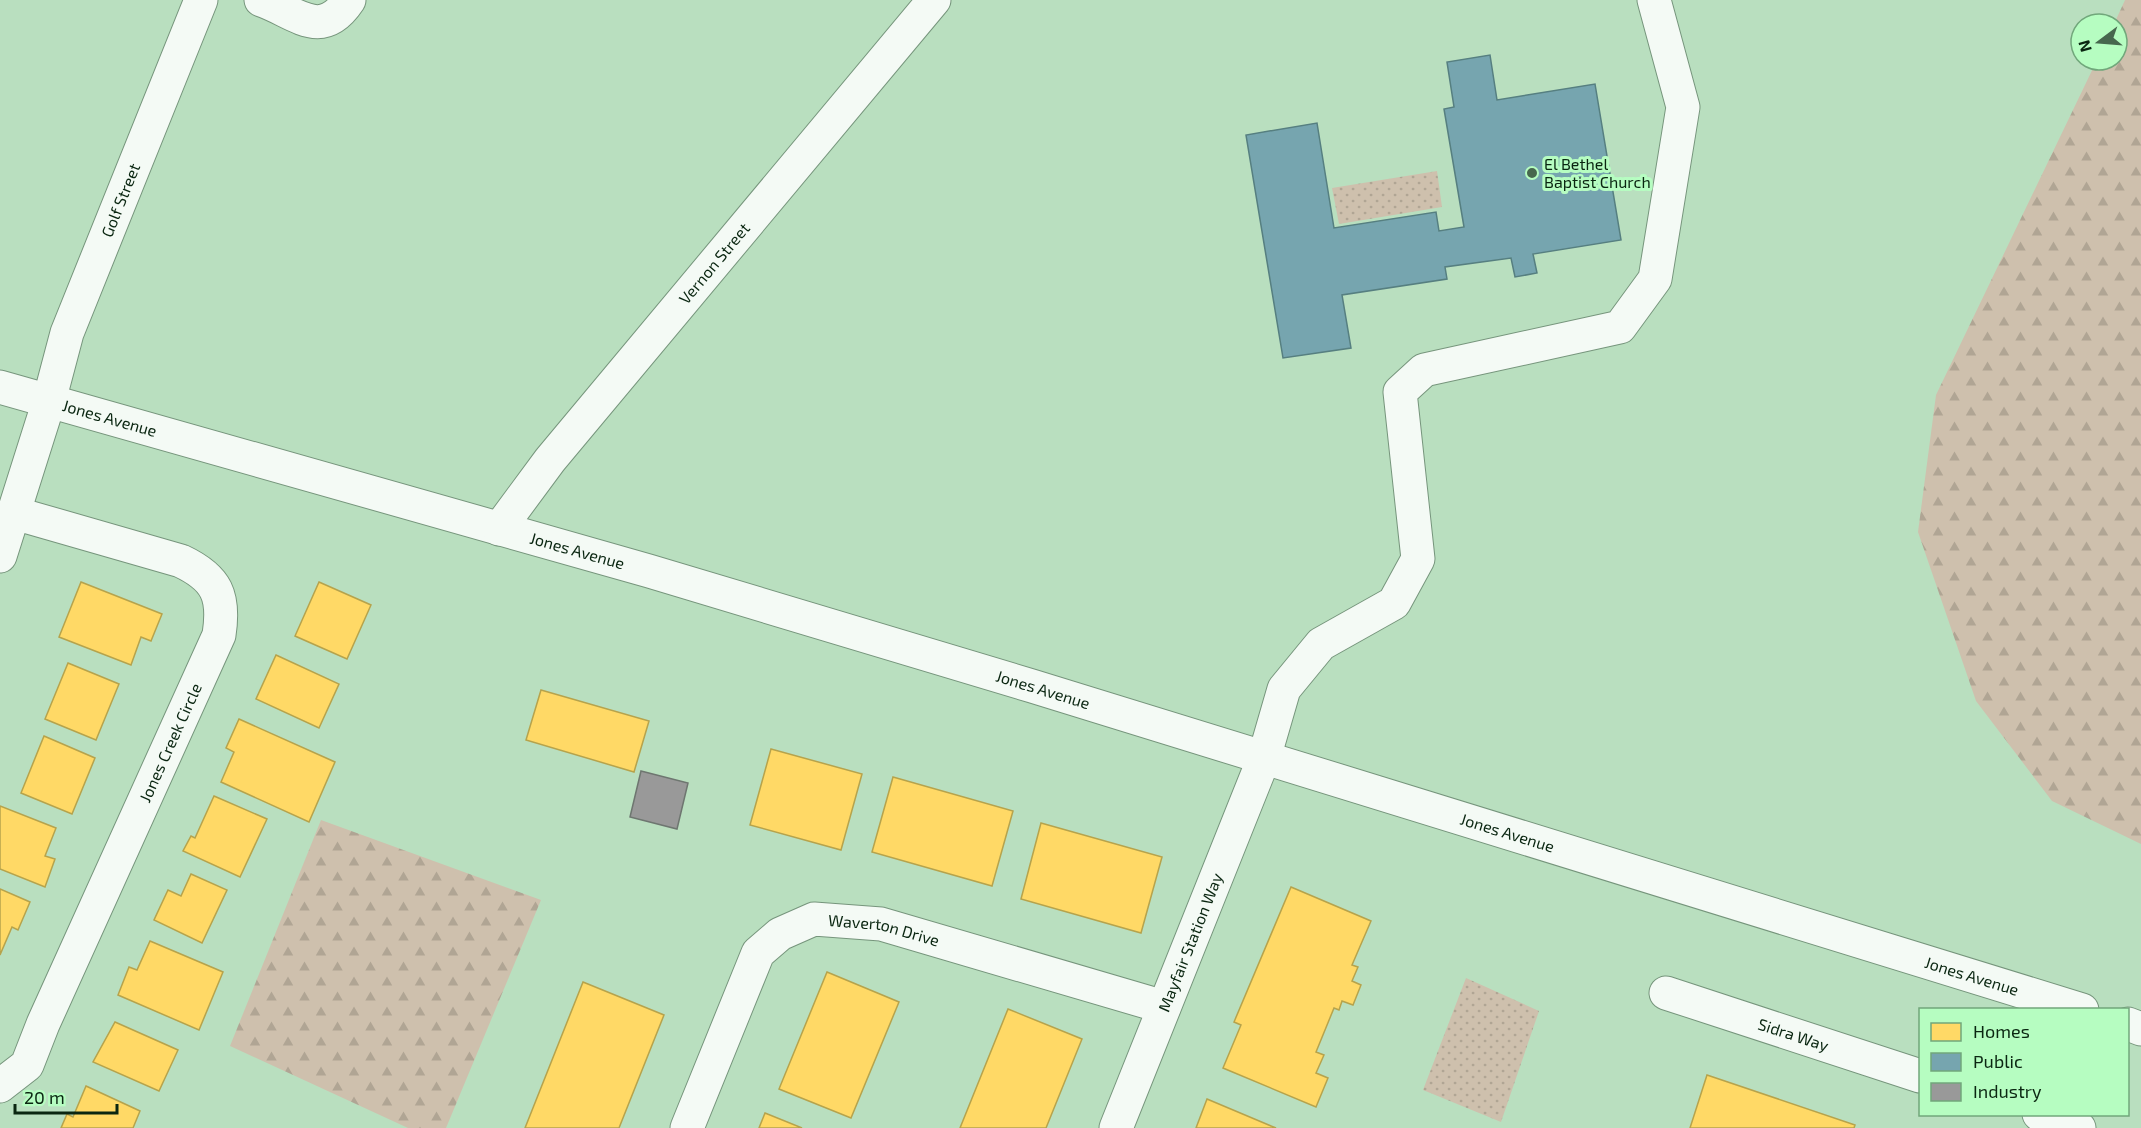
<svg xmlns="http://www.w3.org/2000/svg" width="2141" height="1128" viewBox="0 0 2141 1128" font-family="'Exo 2',sans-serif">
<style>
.forest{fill:url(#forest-firs)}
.park{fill:url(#park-dots)}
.homes{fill:#ffd966;stroke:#b6a34c;stroke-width:1.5}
.public{fill:#76a5af;stroke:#567f80;stroke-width:1.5}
.industry{fill:#999;stroke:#6e7670;stroke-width:1.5}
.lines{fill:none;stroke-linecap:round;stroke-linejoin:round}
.minor-casing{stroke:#76957c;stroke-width:35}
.minor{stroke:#f4faf5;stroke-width:33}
.poi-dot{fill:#47674e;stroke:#b6fdc1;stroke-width:2}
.labels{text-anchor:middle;stroke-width:6;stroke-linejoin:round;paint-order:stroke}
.poi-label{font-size:16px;fill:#0a2611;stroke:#b6fdc1;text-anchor:start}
.street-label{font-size:16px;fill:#0a2611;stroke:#b6fdc1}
</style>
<defs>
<pattern id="forest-firs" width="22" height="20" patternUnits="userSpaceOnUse" patternTransform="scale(1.5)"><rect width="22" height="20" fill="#cec0ad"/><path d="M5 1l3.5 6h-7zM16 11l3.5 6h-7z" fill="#b0a594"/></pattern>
<pattern id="park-dots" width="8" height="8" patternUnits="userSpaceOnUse" patternTransform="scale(1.5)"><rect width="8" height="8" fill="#cec0ad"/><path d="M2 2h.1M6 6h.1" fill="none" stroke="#b0a594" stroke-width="1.8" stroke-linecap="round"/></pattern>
</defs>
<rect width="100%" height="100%" fill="#b9dfbf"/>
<g class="forest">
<path d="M2125 0H2141V844L2052 801 1976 701 1918 532 1936 395 2097 60H2117V24H2114Z"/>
<path d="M321 820 541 900 446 1128H408L230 1046Z"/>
</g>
<g class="park">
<path d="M1437 171 1442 207 1339 224 1332 188Z"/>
<path d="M1466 978 1539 1011 1501 1122 1423 1090Z"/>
</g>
<g class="homes">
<path d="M81 582 162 614 151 641 141 637 131 665 59 637Z"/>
<path d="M319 582 371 605 347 659 295 636Z"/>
<path d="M276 655 339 684 319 728 256 699Z"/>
<path d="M68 663 119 684 96 740 45 719Z"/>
<path d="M541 690 649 721 634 772 526 740Z"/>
<path d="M239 719 335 762 309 822 221 782 234 752 226 748Z"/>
<path d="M44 736 95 758 72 814 21 793Z"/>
<path d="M771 749 862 774 841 850 750 825Z"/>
<path d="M893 777 1013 811 992 886 872 852Z"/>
<path d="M214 796 267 819 240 877 183 851 191 836 195 838Z"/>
<path d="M0 806 56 828 45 856 55 859 45 887 0 869Z"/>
<path d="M1041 823 1162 857 1141 933 1021 899Z"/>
<path d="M191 874 227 890 202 943 154 920 168 890 181 896Z"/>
<path d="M1291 887 1371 921 1352 965 1358 967 1352 981 1361 985 1353 1005 1342 1001 1339 1010 1334 1008 1316 1052 1324 1055 1316 1073 1328 1078 1316 1107 1223 1068 1241 1025 1234 1022Z"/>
<path d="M0 889 30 902 18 930 12 927 0 955Z"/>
<path d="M150 941 223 972 199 1030 118 995 129 967 137 970Z"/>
<path d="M827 972 899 1002 851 1118 779 1089Z"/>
<path d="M583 982 664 1015 619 1128H525Z"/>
<path d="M1008 1009 1082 1039 1046 1128H960Z"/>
<path d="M115 1022 178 1050 159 1091 93 1062Z"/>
<path d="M1707 1075 1855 1125 1854 1128H1690Z"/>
<path d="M86 1086 140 1111 133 1128H61L67 1114 73 1117Z"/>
<path d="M1207 1099 1276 1128H1196Z"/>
<path d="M765 1113 802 1128H759Z"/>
</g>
<path class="public" d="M1490 55 1497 100 1595 84 1621 240 1533 254 1537 273 1515 277 1511 258 1445 267 1447 279 1342 295 1351 348 1283 358 1246 135 1317 123 1334 228 1436 212 1439 231 1464 227 1444 109 1454 107 1447 62Z"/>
<path class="industry" d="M641 771 688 783 677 829 630 817Z"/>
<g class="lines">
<defs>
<g id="minor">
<path d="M261 0C296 12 321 42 349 0"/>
<path id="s1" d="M0 387 649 571 1032 686 2082 1010"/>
<path id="s2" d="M499 529 550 460 934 0"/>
<path id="s3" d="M0 556 49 401 67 333 201 0"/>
<path id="s4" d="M1666 993 1920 1076"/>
<path d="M2128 1024 2141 1029"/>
<path id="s5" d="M0 1086 27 1065 43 1024 219 635C225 596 217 578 181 561L14 513"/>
<path d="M2039 1114 2079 1128"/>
<path id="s6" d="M687 1128 758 953 780 934 814 919 881 924 1164 1007"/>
<path id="s7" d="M1116 1128 1264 758 1284 689 1321 644 1394 603 1418 559 1400 392 1424 370 1620 327 1655 279 1683 107 1654 0"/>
</g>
</defs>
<use href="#minor" class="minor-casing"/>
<use href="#minor" class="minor"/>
</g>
<circle class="poi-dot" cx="1532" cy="173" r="6"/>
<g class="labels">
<g class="poi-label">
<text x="1544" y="170">El Bethel<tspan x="1544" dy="18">Baptist Church</tspan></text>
</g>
<g class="street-label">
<text dy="6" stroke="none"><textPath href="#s3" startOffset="376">Golf Street</textPath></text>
<text dy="6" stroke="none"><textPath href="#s2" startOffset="342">Vernon Street</textPath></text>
<text dy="6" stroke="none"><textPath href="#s1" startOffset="114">Jones Avenue</textPath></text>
<text dy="6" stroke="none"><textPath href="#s1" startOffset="600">Jones Avenue</textPath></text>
<text dy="6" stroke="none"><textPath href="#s1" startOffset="1086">Jones Avenue</textPath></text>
<text dy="6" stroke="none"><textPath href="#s5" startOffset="387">Jones Creek Circle</textPath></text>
<text dy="6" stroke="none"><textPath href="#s1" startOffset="1572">Jones Avenue</textPath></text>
<text dy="6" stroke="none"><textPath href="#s6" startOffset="326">Waverton Drive</textPath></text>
<text dy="6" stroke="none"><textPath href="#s7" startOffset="200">Mayfair Station Way</textPath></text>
<text dy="6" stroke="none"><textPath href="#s1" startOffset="2058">Jones Avenue</textPath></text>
<text dy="6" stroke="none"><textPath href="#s4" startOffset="134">Sidra Way</textPath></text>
</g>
</g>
<rect x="1919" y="1008" width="210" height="108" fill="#b6fdc1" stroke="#71a77b" stroke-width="1.5"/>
<rect x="1931" y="1023" width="30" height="18" fill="#ffd966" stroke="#71a77b" stroke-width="1.5"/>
<text x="1973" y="1038" font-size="18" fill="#0a2611">Homes</text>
<rect x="1931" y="1053" width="30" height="18" fill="#76a5af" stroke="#71a77b" stroke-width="1.5"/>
<text x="1973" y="1068" font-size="18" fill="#0a2611">Public</text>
<rect x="1931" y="1083" width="30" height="18" fill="#999999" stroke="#71a77b" stroke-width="1.5"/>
<text x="1973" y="1098" font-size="18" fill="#0a2611">Industry</text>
<g transform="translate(2099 42) rotate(254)"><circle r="28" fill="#b6fdc1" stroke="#71a77b" stroke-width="1.5"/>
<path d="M0-4.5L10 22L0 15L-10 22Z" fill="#47674e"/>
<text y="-9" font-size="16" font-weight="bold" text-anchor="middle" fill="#0a2611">N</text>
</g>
<path d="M15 1104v9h102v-9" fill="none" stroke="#0a2611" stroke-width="3"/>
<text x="24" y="1104" font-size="18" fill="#0a2611" stroke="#b6fdc1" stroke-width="4.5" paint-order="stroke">20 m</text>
</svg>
